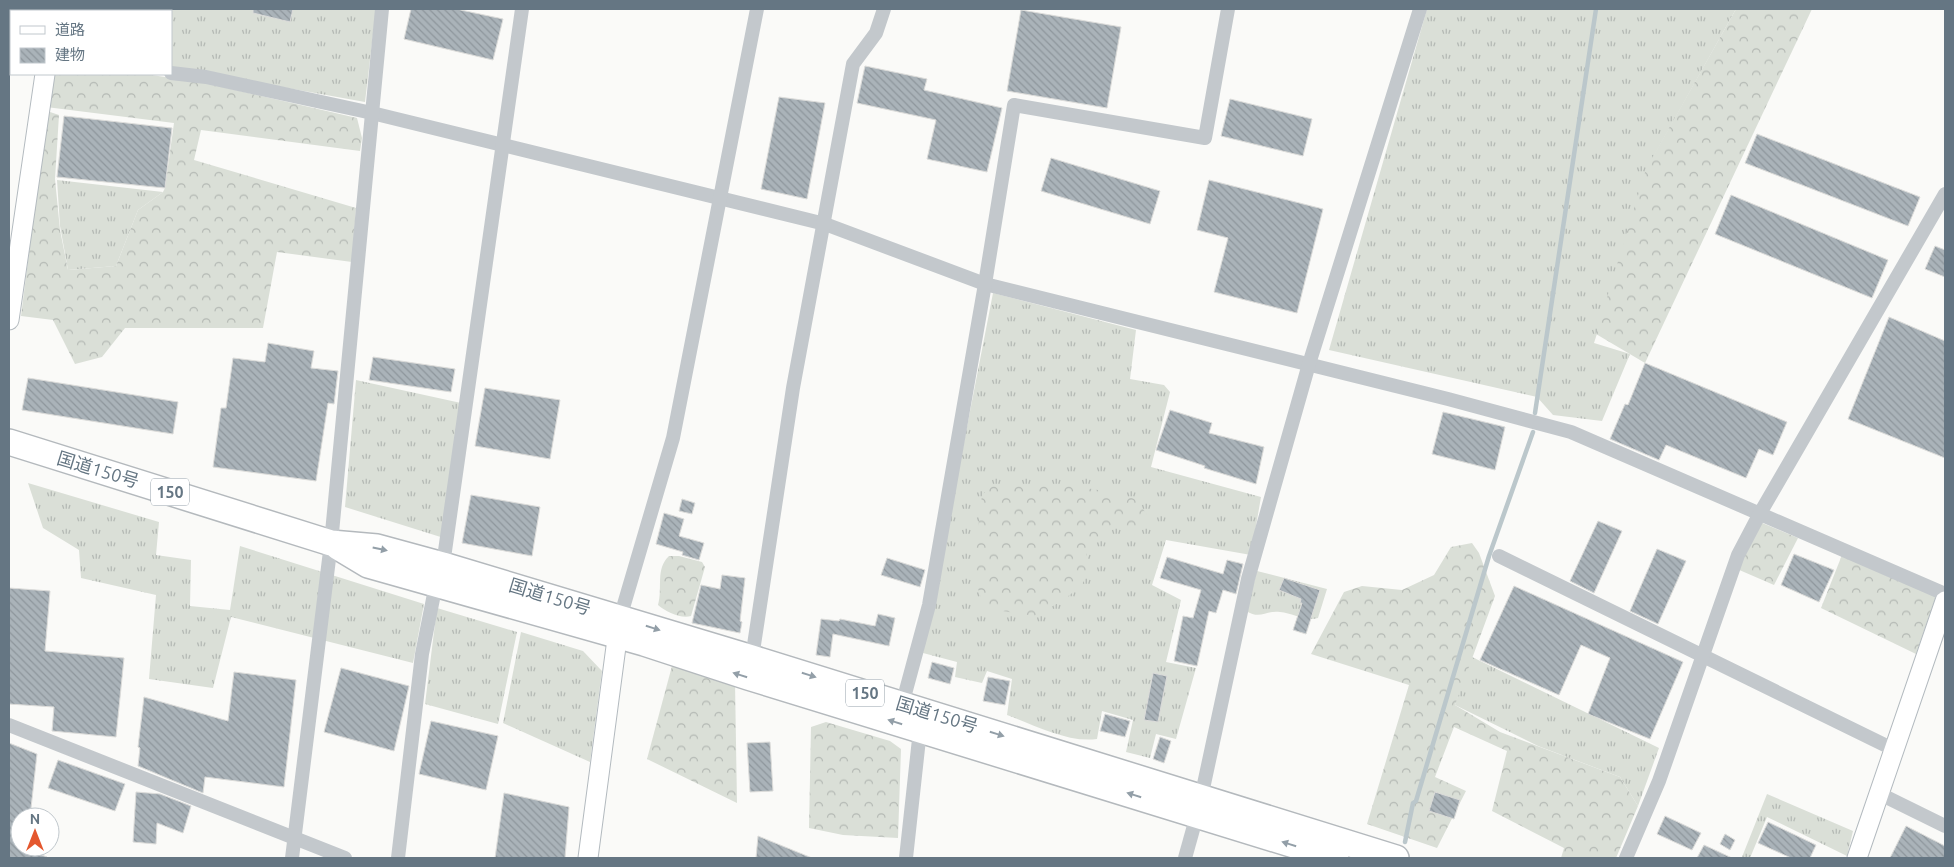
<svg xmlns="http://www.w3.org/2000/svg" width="1954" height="867" viewBox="0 0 1954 867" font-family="Ubuntu,'Noto Sans JP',sans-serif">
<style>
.grass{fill:url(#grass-tufts)}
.forest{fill:url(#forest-crowns)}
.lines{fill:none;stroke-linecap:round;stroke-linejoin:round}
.stream{stroke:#bbc7cb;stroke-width:4.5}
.building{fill:url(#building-back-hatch);stroke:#dcdcda}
.secondary-casing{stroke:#b3babf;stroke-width:21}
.highway-casing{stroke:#b4b9bd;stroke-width:28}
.street{stroke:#c3c8cc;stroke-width:14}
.secondary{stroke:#fff;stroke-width:19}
.highway{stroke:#fff;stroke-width:25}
.oneway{fill:#939fa8}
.labels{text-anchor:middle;stroke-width:5;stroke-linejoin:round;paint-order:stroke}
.shield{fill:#fff;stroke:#939fa8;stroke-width:1}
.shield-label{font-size:16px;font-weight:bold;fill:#657683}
.street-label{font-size:18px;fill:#657683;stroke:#fff}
</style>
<defs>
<pattern id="grass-tufts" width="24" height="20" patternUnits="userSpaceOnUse" patternTransform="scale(1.25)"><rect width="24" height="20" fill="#dadfd7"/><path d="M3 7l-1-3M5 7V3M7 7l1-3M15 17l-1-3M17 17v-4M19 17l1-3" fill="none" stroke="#b4b9b4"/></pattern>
<pattern id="forest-crowns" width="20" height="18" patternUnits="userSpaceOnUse" patternTransform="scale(1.25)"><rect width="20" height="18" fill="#dadfd7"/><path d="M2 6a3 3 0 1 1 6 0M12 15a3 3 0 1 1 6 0" fill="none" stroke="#b4b9b4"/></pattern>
<pattern id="building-back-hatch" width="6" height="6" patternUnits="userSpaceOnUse" patternTransform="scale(1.25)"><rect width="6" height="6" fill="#aab3b9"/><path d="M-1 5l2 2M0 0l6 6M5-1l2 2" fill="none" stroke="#8e969c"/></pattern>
</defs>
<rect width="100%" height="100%" fill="#fafaf8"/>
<g class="grass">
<path d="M64 9H376L365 102 171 67V11H63Z"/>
<path d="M1427 9H1736L1655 154 1594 343 1630 354 1602 421 1553 415 1537 397 1329 350Z"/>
<path d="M57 180 163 192 138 210 116 266 68 270 60 226Z"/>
<path d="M993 293 1136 330 1130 379 1164 385 1170 392 1151 467 1261 497 1251 555 1166 540 1152 585 1181 600 1166 662 1196 668 1176 739 1156 734 1150 758 1126 752 1133 720 1102 711 1097 739C1068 743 1035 725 1007 715L1012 679 987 671 982 683 955 677 957 662 923 653Z"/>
<path d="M356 380 461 403 447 539 345 507Z"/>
<path d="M28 483 159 522 156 555 191 560 190 606 230 610 240 546 424 604 413 663 231 617 213 688 149 679 156 595 81 578 79 550 43 528Z"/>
<path d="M1257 571 1327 589 1318 618C1305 622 1293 613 1280 612 1265 610 1261 620 1246 611Z"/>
<path d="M437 608 517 632 498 724 425 704Z"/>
<path d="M521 632 583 651 602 671 590 762 503 723Z"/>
<path d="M1470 656 1659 748 1638 806 1620 777 1538 746 1455 705Z"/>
<path d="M1767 794 1853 831 1847 856 1767 817 1750 858 1742 857Z"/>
</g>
<g class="forest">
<path d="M1736 9H1812L1645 363 1596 334 1646 169Z"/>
<path d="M51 74H144L201 82 357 118 362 138 360 151 201 130 194 160 356 208 352 262 277 252 263 328H125L102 357 75 364 53 320 21 316 47 111 59 115 55 179 60 230 68 270 116 266 138 210 163 192 165 188 174 123 46 107Z"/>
<path d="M1044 484 1068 485 1098 490 1136 499 1150 519 1147 527 1111 525 1086 549 1089 572 1081 586 1062 601 1034 616 984 608 976 582V546L982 495 993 485Z"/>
<path d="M1760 522 1798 538 1774 585 1737 569Z"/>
<path d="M1472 543 1479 553 1495 596 1455 705 1500 732 1620 777 1638 806 1616 858H1561L1564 848 1492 811 1507 751 1454 727 1435 777 1466 791 1437 848 1367 824 1409 685 1311 654 1344 592 1362 586 1402 590 1434 575 1451 547Z"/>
<path d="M1842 555 1936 596 1916 654 1821 608Z"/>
<path d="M669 556H679L702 562 705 567 691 616C681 619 666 612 658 605 663 588 655 569 669 556Z"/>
<path d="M672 666 735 682 737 803 647 759Z"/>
<path d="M826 722 890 741 901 749 898 838 843 835 809 828 811 727Z"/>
</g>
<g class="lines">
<g class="stream">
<path d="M1535 413 1596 9"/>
<path d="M1405 842 1413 803 1416 801 1489 556 1533 432"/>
</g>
</g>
<g class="building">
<path d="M253 9H293L290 22 253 13Z"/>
<path d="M411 9H456L503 19 493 60 404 39Z"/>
<path d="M1021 10 1121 27 1107 108 1007 91Z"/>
<path d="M865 66 927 79 924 90 1002 108 987 172 927 159 936 120 857 103Z"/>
<path d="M779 97 825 103 807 199 761 189Z"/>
<path d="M1230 99 1312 119 1303 156 1221 136Z"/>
<path d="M64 116 172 128 165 188 57 177Z"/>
<path d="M1757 134 1920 197 1908 226 1745 163Z"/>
<path d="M1051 158 1160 191 1150 224 1041 191Z"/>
<path d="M1209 180 1323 209 1297 313 1214 292 1228 238 1197 230Z"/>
<path d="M1731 195 1888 260 1872 298 1715 234Z"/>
<path d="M1935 246 1945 250V277L1925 269Z"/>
<path d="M1889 317 1945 341V458L1848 419Z"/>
<path d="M268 343 314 351 311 368 338 371 334 404 328 403 316 481 213 467 221 408H226L233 358 265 362Z"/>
<path d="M373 357 455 369 451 392 369 380Z"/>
<path d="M1645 363 1787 422 1773 455 1759 449 1746 478 1666 445 1659 460 1610 439 1625 404 1628 405Z"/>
<path d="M28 378 178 402 173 434 22 410Z"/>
<path d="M485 388 560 400 550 459 475 446Z"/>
<path d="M1170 410 1212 423 1209 433 1264 447 1256 484 1204 468 1205 466 1156 450Z"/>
<path d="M1443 412 1505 427 1495 470 1432 454Z"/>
<path d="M471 495 540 507 532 556 462 543Z"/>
<path d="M682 499 695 503 692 514 679 511Z"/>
<path d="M664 513 684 519 679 536 704 543 699 560 682 555 683 552 656 544Z"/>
<path d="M1598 521 1622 531 1594 593 1570 581Z"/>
<path d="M1657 549 1686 561 1658 624 1630 611Z"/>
<path d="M1794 554 1834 570 1819 602 1781 585Z"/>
<path d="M1167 557 1223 574 1227 560 1243 564 1236 594 1223 590 1216 613 1209 611 1197 666 1174 661 1183 616 1193 618 1201 590 1160 578Z"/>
<path d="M887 558 925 570 920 587 881 575Z"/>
<path d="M722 575 745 578 740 621 742 622 740 633 692 623 701 585 720 589Z"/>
<path d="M1284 578 1320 590 1306 634 1293 630 1302 603H1300L1301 599 1279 590Z"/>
<path d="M1514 586 1683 662 1650 739 1588 714 1610 658 1581 645 1559 695 1480 660Z"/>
<path d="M9 588 50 591 45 651 124 658 116 737 52 731 54 707 9 704Z"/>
<path d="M878 614 895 618 889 646 833 634 830 657 816 655 821 619 839 621 840 619 875 626Z"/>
<path d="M932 662 954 668 950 684 928 678Z"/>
<path d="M341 668 409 686 394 751 324 732Z"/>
<path d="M234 672 296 680 284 787 205 777 203 793 138 766 140 748 138 747 144 697 228 721Z"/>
<path d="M1153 673 1167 676 1158 722 1144 720Z"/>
<path d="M988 677 1010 681 1005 705 983 701Z"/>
<path d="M1105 714 1130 721 1125 737 1100 731Z"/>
<path d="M431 721 498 736 486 790 419 774Z"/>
<path d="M1160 737 1171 741 1164 763 1153 759Z"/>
<path d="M770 742 773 791 750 792 747 743Z"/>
<path d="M9 743 37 754 30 817H20V847L47 857V858H9Z"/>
<path d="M58 760 125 784 115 811 48 788Z"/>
<path d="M136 792 160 794 191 806 183 833 157 823 156 844 133 842Z"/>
<path d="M1435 792 1460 800 1454 819 1429 811Z"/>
<path d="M504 793 569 807 565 858H495Z"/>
<path d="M1665 816 1701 833 1692 850 1657 834Z"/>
<path d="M1768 822 1816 845 1810 858H1791L1758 843Z"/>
<path d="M1906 826 1945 846V858H1890Z"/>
<path d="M1725 834 1735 840 1730 850 1720 844Z"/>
<path d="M758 836 812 858H756Z"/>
<path d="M1704 845 1732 858H1697Z"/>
</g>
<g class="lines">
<defs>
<g id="secondary">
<path d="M53 11V9"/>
<path d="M9 320 45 74"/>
<path d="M588 858 619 624"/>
<path d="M1857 858 1945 601"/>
</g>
<g id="highway">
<path d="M9 442 331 543 377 547 443 565 752 658 1396 858"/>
<path d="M338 547 368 565 644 643 748 677 1336 858"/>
</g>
</defs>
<use href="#secondary" class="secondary-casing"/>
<use href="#highway" class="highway-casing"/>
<g class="street">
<path d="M9 51 11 52"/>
<path d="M171 73 206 77 372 113 825 224 985 284 1448 399 1571 432 1945 594"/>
<path d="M1499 556 1895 750"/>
<path d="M443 565 522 9"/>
<path d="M620 618 673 438 757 9"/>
<path d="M752 658 793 388 853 64 876 33 884 9"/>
<path d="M902 705 929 605 985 284 1014 105 1205 138 1228 9"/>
<path d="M9 725 345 858"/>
<path d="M1880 794 1945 826"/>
<path d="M1201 798 1248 579 1309 364 1420 9"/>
<path d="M292 858 331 543 382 9"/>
<path d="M398 858 422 654 436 584"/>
<path d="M906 858 920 730"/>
<path d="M1185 858 1197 815"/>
<path d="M1626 858 1659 781 1738 555 1759 515 1945 194"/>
</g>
<use href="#secondary" class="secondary"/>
<use href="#highway" class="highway"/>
</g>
<defs><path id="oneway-solid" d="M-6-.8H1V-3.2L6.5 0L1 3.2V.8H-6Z" transform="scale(1.25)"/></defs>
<g class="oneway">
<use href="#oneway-solid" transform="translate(380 549) rotate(12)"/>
<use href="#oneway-solid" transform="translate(653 628) rotate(17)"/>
<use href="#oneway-solid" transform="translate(740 675) rotate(-162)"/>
<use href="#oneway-solid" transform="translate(809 675) rotate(17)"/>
<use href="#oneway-solid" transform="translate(895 722) rotate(-163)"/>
<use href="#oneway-solid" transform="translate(997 734) rotate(17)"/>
<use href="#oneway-solid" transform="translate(1134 795) rotate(-163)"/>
<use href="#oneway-solid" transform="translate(1289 844) rotate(-163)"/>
</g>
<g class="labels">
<g class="shield">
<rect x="151" y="478.5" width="38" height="27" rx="4"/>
<rect x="846" y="679.5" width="38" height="27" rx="4"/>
</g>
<g class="shield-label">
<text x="170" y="498">150</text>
<text x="865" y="699">150</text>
</g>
<g class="street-label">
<text transform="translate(98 470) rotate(17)" y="6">国道150号</text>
<text transform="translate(550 597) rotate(17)" y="6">国道150号</text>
<text transform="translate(937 715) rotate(17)" y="6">国道150号</text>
</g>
</g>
<rect width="1954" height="867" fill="none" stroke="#657683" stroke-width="20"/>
<rect x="10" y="10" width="162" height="65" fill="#ffffff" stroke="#c1c8cd"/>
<rect x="20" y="26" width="25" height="8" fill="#ffffff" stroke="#c1c8cd"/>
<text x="55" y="35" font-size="15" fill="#657683">道路</text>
<rect x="20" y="48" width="25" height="15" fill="url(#building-back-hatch)" stroke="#c1c8cd"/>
<text x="55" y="60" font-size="15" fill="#657683">建物</text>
<g transform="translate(35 832)"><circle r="24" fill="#ffffff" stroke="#c1c8cd"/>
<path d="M0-4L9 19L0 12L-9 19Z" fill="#e4572e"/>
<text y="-8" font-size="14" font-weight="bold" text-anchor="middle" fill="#657683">N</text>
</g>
</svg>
